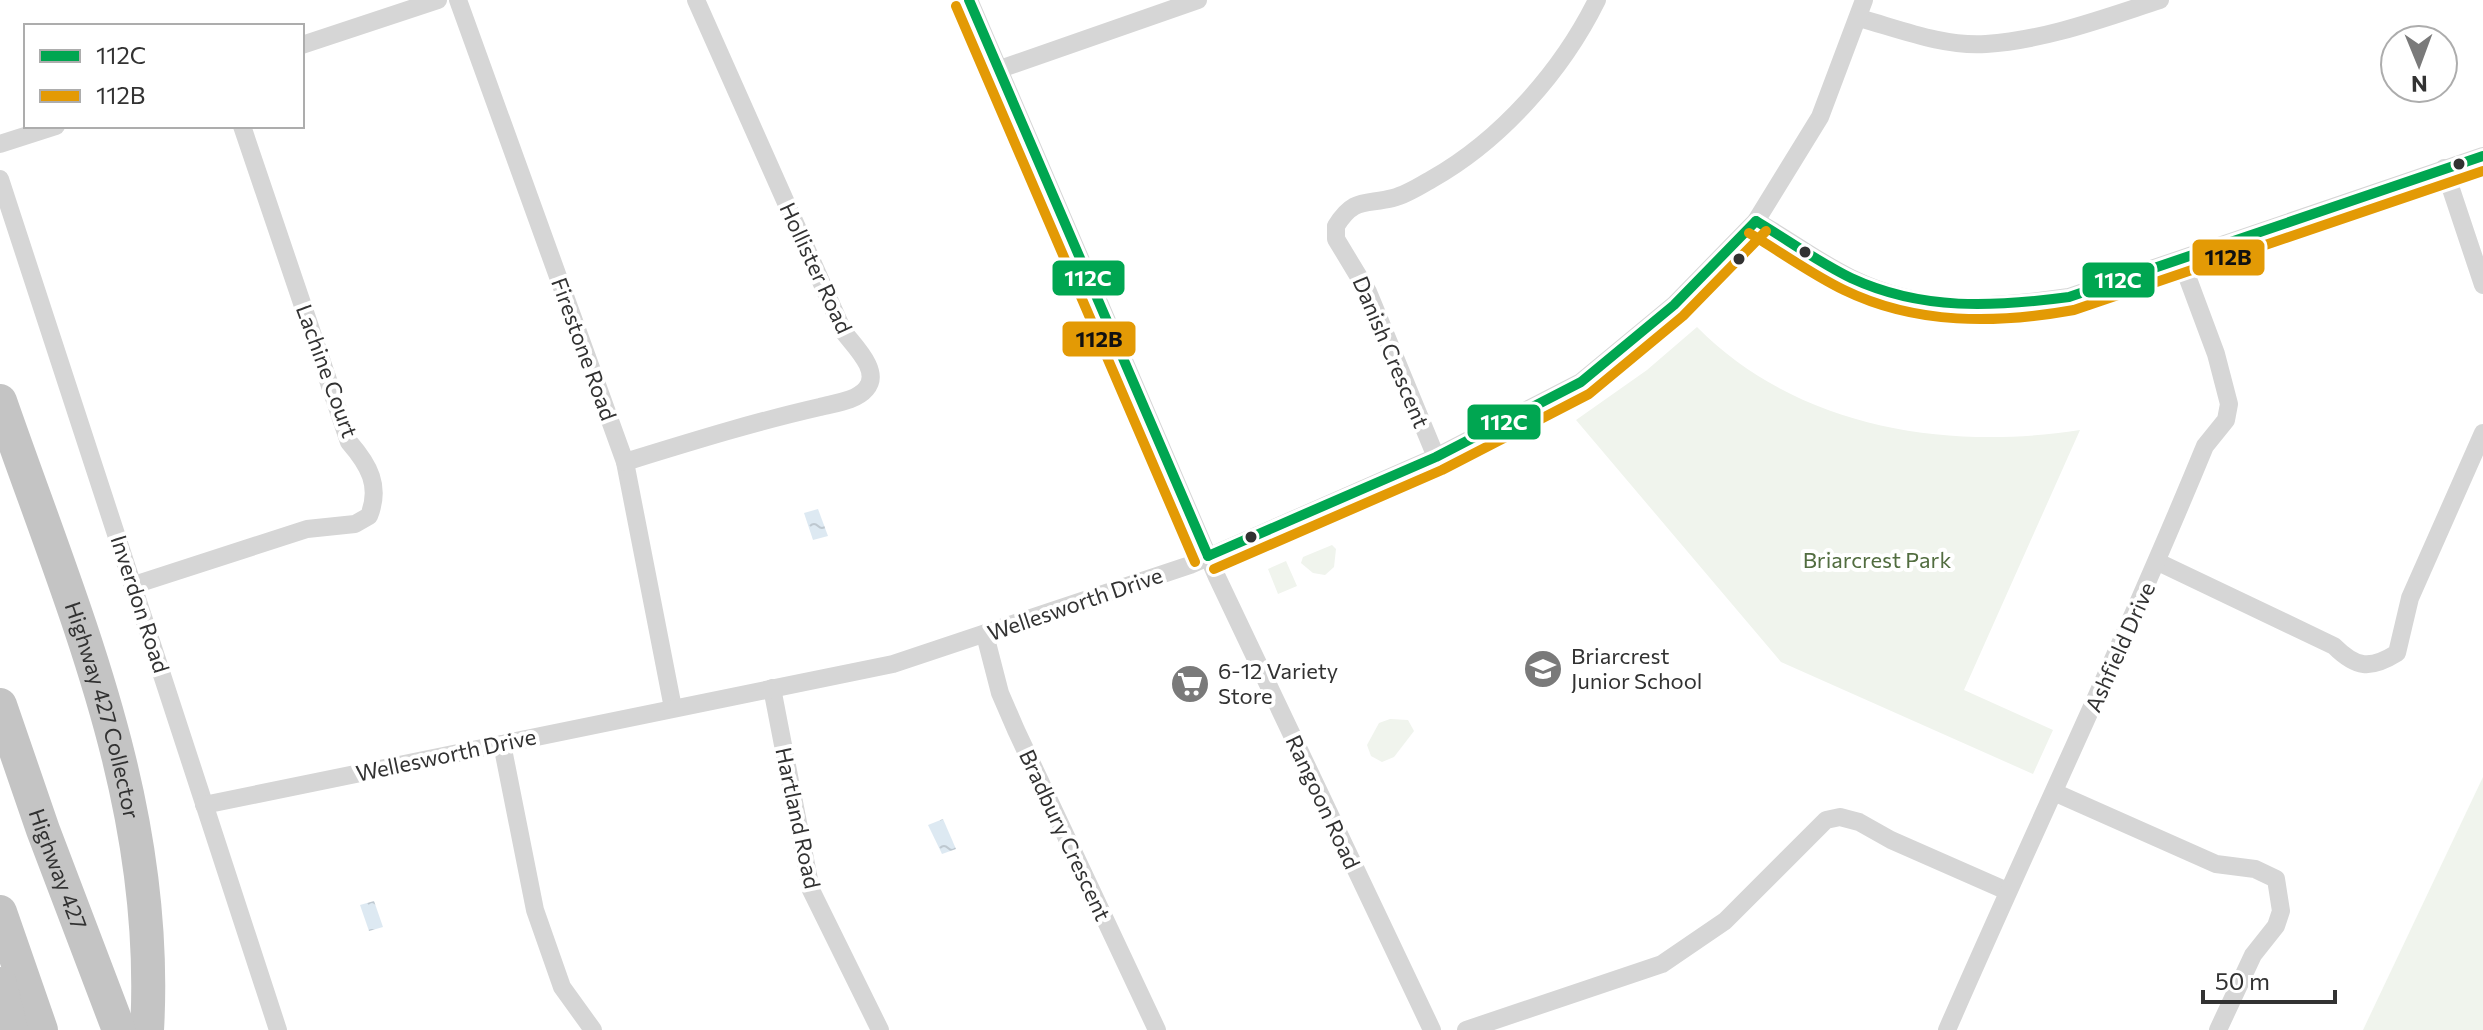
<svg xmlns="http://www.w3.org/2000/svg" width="2483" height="1030" viewBox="0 0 2483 1030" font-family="Commissioner,sans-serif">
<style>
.green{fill:#f0f4ed}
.water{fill:url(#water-ripples)}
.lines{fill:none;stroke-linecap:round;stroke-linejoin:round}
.minor{stroke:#d6d6d6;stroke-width:18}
.motorway{stroke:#c4c4c4;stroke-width:34}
.bus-1-casing{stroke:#fff;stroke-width:16}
.bus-2-casing{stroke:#fff;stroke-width:16}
.bus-1{stroke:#00a651;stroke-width:10}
.bus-2{stroke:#e39a05;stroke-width:10}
.bus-dot{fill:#323232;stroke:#fff;stroke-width:3}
.labels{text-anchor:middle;stroke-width:8;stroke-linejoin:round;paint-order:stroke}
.street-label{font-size:22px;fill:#323232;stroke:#fff}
.park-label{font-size:22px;fill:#526d40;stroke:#fff}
.poi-label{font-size:22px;fill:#323232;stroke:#fff;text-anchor:start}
.line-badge{stroke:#fff;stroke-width:3}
.badge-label{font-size:22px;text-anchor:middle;font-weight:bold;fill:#fff}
.pale-badge-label{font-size:22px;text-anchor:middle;font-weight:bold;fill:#111}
</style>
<defs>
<pattern id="water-ripples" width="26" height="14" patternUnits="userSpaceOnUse" patternTransform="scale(2)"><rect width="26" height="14" fill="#dde9f2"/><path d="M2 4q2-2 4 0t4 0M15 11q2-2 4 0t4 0" fill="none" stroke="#bec8d0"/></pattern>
</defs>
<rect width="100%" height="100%" fill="#fff"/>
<g class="green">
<path d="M1697 327C1797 428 1947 451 2080 430L1964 690 2053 730 2033 774 1781 662 1576 420 1647 370Z"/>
<path d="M1332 545 1336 549 1334 567 1325 575 1313 573 1301 563 1303 557Z"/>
<path d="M1286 561 1297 586 1278 594 1268 569Z"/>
<path d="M1390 719 1408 720 1414 731 1394 757 1382 762 1371 756 1367 745 1379 723Z"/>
<path d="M2483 777V1030H2363Z"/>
</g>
<g class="water">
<path d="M818 509 828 536 813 540 804 513Z"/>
<path d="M943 819 956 849 942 854 928 825Z"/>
<path d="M374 901 383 927 369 931 360 905Z"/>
</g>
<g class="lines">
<g class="minor">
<path d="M458 0 625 462 673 708"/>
<path d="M969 0 1217 577 1432 1030"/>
<path d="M1859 18C1899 29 1944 47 1986 44 2046 40 2104 18 2160 0"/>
<path d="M302 45 438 0"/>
<path d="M1000 69 1198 0"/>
<path d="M0 144 56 126"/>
<path d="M2444 168 2483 285"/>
<path d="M0 179 278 1030"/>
<path d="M1756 221C1788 239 1818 262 1851 278 1924 314 1992 308 2069 297L2483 156"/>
<path d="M1436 457 1368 292 1336 239V226C1354 197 1365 205 1393 198 1406 195 1420 186 1432 179 1501 140 1562 71 1597 0"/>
<path d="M625 462C690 442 754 422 820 407 835 403 856 401 866 389 882 371 853 345 843 331L696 0"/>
<path d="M2158 562 2334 646C2356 668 2370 670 2397 653L2410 598 2483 433"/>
<path d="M134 585 307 529 355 524 369 516C381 486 369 465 349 442L242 126"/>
<path d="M985 635 1000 693 1016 730 1157 1030"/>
<path d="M772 688 811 890 880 1030"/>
<path d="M502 744 535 910 562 987 593 1030"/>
<path d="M2056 793 2216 864 2255 869 2276 879 2281 911 2276 926 2253 955 2218 1030"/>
<path d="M204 805 893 664 1190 565 1436 457 1581 382 1674 305 1756 221 1820 117 1864 0"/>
<path d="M1466 1030 1662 964 1725 921 1826 820 1840 817 1859 822 1891 840 2007 891"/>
<path d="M1947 1030C2032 835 2124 643 2205 446L2226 420 2229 404 2216 354 2181 260"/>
</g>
<g class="motorway">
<path id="s1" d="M0 401C73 611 160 803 147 1030"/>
<path id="s2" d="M0 705 43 830 119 1030"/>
<path d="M0 912 41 1030"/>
<path d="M0 984 11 1030"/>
</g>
<defs>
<g id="bus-1">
<path d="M969 0 1208 556"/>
<path d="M1756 221C1788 240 1818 262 1851 278 1922 311 1994 307 2069 297L2483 156"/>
<path d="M1208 556 1436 457 1581 382 1674 305 1756 221"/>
</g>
<g id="bus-2">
<path d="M956 6 1195 562"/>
<path d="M1749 233C1781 252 1811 274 1844 290 1916 325 1996 324 2074 310L2483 171"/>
<path d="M1214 569 1442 470 1589 394 1683 316 1766 231"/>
</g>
</defs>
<use href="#bus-1" class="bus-1-casing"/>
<use href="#bus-2" class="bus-2-casing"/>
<use href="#bus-1" class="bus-1"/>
<use href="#bus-2" class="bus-2"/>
</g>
<defs>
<symbol id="school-disc" viewBox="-11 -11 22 22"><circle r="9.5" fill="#7a7a7a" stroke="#fff"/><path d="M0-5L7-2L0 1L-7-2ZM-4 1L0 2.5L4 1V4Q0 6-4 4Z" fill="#fff"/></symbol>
<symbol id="supermarket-disc" viewBox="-11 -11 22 22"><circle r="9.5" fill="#7a7a7a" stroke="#fff"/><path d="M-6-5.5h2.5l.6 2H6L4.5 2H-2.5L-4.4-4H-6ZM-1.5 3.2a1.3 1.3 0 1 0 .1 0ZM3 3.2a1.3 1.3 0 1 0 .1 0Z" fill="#fff"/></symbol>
</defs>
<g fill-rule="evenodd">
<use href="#school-disc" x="1521" y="647" width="44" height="44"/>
<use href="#supermarket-disc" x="1168" y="662" width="44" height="44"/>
</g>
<g class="bus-dot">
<circle cx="2459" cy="164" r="7"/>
<circle cx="1805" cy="252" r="7"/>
<circle cx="1739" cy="259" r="7"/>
<circle cx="1251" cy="537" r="7"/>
</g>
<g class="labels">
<g class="street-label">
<text transform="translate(816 268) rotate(65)" y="8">Hollister Road</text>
<text transform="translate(584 349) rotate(70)" y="8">Firestone Road</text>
<text transform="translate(1391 352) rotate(67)" y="8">Danish Crescent</text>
<text transform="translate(327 371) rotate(70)" y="8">Lachine Court</text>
<text transform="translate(140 604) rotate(72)" y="8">Inverdon Road</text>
<text transform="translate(1075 604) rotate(-19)" y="8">Wellesworth Drive</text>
<text transform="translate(2120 647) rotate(-66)" y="8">Ashfield Drive</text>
<text dy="8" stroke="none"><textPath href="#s1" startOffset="326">Highway 427 Collector</textPath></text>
<text transform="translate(446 755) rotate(-12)" y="8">Wellesworth Drive</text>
<text transform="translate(1323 802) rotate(65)" y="8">Rangoon Road</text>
<text transform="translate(798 818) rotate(78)" y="8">Hartland Road</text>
<text transform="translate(1065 835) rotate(65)" y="8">Bradbury Crescent</text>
<text dy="8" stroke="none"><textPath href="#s2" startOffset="174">Highway 427</textPath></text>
</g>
<g class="park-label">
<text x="1877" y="568">Briarcrest Park</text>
</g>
<g class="poi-label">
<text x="1571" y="664">Briarcrest<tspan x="1571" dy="25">Junior School</tspan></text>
<text x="1218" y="679">6-12 Variety<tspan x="1218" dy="25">Store</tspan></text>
</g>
</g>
<g class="line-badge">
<rect x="2191" y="238" width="75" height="39" rx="8" fill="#e39a05"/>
<rect x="1051" y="259" width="75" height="38" rx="8" fill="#00a651"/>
<rect x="2081" y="261" width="75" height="38" rx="8" fill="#00a651"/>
<rect x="1061" y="320" width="76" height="38" rx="8" fill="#e39a05"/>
<rect x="1466" y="403" width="76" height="38" rx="8" fill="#00a651"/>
</g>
<g class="badge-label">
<text x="1088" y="286">112C</text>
<text x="2118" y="288">112C</text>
<text x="1504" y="430">112C</text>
</g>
<g class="pale-badge-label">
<text x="2228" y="265">112B</text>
<text x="1099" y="347">112B</text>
</g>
<rect x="24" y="24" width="280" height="104" fill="#ffffff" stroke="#adadad" stroke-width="2"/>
<rect x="40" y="50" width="40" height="12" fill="#00a651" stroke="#adadad" stroke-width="2"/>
<text x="96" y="64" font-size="24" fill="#323232">112C</text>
<rect x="40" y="90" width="40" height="12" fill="#e39a05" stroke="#adadad" stroke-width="2"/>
<text x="96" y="104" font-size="24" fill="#323232">112B</text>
<g transform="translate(2419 64) rotate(179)"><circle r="38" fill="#ffffff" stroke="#adadad" stroke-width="2"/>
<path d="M0-6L14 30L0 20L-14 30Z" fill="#7a7a7a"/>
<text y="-12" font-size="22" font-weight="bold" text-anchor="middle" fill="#323232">N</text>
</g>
<path d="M2203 990v12h132v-12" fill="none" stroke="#323232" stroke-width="4"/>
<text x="2215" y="990" font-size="24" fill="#323232" stroke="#ffffff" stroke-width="6" paint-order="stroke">50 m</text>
</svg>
